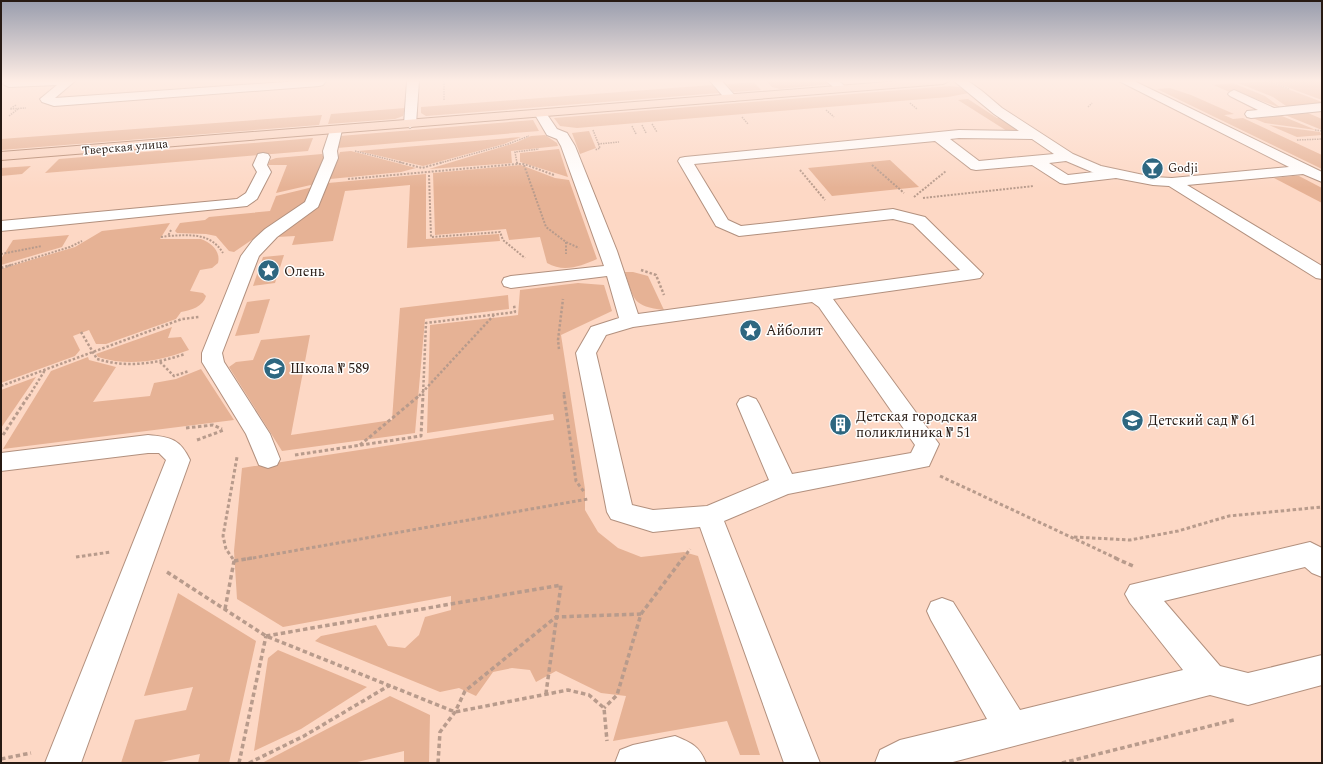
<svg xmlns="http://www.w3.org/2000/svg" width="1323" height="764" viewBox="0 0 1323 764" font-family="Spectral,serif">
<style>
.green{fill:#e6b295}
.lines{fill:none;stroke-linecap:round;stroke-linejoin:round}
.minor-casing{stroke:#b2907e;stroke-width:2}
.major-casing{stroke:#ae8168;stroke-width:2}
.path-far4{stroke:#b89b8c;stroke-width:1.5;stroke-dasharray:1.5 1;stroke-linecap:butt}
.path-far3{stroke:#b89b8c;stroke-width:2;stroke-dasharray:2 1.5;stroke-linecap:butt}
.path-far2{stroke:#b89b8c;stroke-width:2.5;stroke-dasharray:2.5 2;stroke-linecap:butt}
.path-far1{stroke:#b89b8c;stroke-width:3;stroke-dasharray:3.5 2.5;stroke-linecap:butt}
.path{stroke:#b89b8c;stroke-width:3.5;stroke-dasharray:4.5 3;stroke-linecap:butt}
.minor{fill:#fff;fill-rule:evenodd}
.major{fill:#fad4c0;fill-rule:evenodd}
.labels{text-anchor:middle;stroke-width:3;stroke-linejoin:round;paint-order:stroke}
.far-street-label{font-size:12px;fill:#271a13;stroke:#fff}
.far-poi-label{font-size:12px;fill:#271a13;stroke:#fff;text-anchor:start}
.poi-label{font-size:14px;fill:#271a13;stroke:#fff;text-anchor:start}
</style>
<rect width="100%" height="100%" fill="#fdd8c5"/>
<g class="green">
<path d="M766 81H827L830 84 780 89 772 87Z"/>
<path d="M1267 81 1322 102V105L1289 108 1273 97 1238 83Z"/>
<path d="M1283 81H1322V100L1273 82H1293Z"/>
<path d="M754 82 761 90 733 92 727 84Z"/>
<path d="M1233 83 1265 96 1281 108 1240 93H1232L1213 85Z"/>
<path d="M712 85 719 93 426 116 421 113V107Z"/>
<path d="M950 86 960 87 969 93 948 97 577 128 560 126 554 118Z"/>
<path d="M1170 88 1191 95 1234 114 1224 115 1233 119 1243 118 1322 155V169L1157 89Z"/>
<path d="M968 99 997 118H999L1018 131H1007L958 100Z"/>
<path d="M405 108 403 116 395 119 328 124 331 114Z"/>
<path d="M1308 113 1322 119V130L1285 115Z"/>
<path d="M1277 114 1316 130 1265 123 1250 117Z"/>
<path d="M322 115 319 125 1 150V139Z"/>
<path d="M533 120 539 131 337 148 340 136Z"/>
<path d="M1269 125 1320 132 1322 135 1297 137Z"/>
<path d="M589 131 596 148 580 154 572 133Z"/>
<path d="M545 135 557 143 558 146 511 151 512 163 429 169 515 143 531 136Z"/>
<path d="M521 137 504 144 423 166 358 151Z"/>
<path d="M313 138 308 151 45 173 59 159Z"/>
<path d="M559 149 568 177 520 162V153Z"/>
<path d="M351 151 416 168 401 172 330 179 340 152Z"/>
<path d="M322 154 324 159 315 184 276 193 287 165H268L270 160 276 158Z"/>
<path d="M890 160 919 187 832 196 808 168Z"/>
<path d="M521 165 555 178 569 180 597 259C581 266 564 273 547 263L540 237 509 240 506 229 435 235 433 173Z"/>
<path d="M31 166 22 174 1 176V168Z"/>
<path d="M426 174V239L499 234 500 241 407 248 410 185 345 191 333 241 292 245 295 236 277 237V235L320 204 328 183Z"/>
<path d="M1293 176H1299L1322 188V203L1274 178Z"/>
<path d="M313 187 307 201 302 206 234 252 229 251 216 236 206 234 177 233 175 231 180 223 205 220 209 217 270 211 276 196Z"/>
<path d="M170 223 160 239H201C211 243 221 251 218 263L212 268 200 270 190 291 203 293 206 296C203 307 191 310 181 312L176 319 106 344H96L89 330 73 336 80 350 75 356 1 383V269L75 247 102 231Z"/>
<path d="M69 235 62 247 1 265V259L13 240Z"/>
<path d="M284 255 275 283 253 286 263 257Z"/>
<path d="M625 272H633L648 276 664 310C633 306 634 301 625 272Z"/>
<path d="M578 283 604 285 612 311 561 335 585 489V510L598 532 618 548 641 557 684 552 698 556 760 755H740L727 721 613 741 626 696 601 693 556 671 536 682 530 670 512 668 493 672 476 696 459 688 440 692 315 641 321 636 376 625 388 646 405 648 419 635 425 617 451 610V596L283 627 237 599 234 551 242 468 554 420 553 414 427 433 430 325 518 315 520 290Z"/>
<path d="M508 295 509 309 425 319 415 433 282 451 229 367 236 362 253 360 261 340 310 335 291 435 392 420 400 308Z"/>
<path d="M270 299 259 333 235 336 247 302Z"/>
<path d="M172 327 168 338 181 337 189 350C159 361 130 367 98 357L96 354Z"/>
<path d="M88 357 89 360 116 367 93 402 150 396 154 383 176 379 201 369 234 420 3 449 51 371Z"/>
<path d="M36 377 1 428V390Z"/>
<path d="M178 593 256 641 229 763H198L200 754 156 763H121L135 720 186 710 193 687 144 696Z"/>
<path d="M278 650 367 687 301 729 254 751 268 658Z"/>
<path d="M390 696 430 715 429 763H404V751L353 763H262Z"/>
</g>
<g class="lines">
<defs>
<g id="minor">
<path d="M75 81 55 98 300 81H326L323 85 319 86 54 106 42 102 40 99 57 85 9 87 3 84 7 81Z"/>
<path d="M407 81H419L416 124 410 128 404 124Z"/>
<path d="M710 81H722L737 98 735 101H727Z"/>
<path d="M826 81H839L848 89 842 92 838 91Z"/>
<path d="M954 81H968L982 91 1002 108 1073 154 1101 166 1153 177 1172 178 1289 167 1119 81H1134L1322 172V182L1303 174 1187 185 1322 266V279L1316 278 1169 186 1153 185 1116 178 1065 184 1060 183 1032 165 976 170 971 169 935 141 694 164 728 220 741 226 893 209 925 217 983 274 980 278 974 279 833 299 939 444 929 466 788 494 724 521 820 763H784L700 527 653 532 611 519 607 512 576 353 591 327 619 318 607 276 511 288 504 286 502 282 504 278 511 276 604 266 561 146 557 139 547 135 534 113 536 110H544L557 129 567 133 575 146 617 251 638 314 960 270 913 224 893 219 739 236 716 226 678 161 680 158 685 157 959 130 1019 131 994 114ZM959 138 1032 139 1054 154 979 161 950 139ZM1066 161 1092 172H1094L1068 175 1049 163ZM812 302 819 307 915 445 911 453 792 474 759 404 756 399 748 396 740 399 737 404 769 480 707 506 653 510 632 505 596 353 606 335 633 327Z"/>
<path d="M1234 90 1274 108 1322 103V111L1251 118 1247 117 1245 114 1247 111 1258 110 1230 96 1228 94 1230 92Z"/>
<path d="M336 126 342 130 337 151 338 158 318 207 277 237 259 256 222 353 224 362 270 434 280 459 277 465 268 468 259 465 246 434 202 362V353L241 256 253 240 265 229 305 202 324 158 323 151 330 130Z"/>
<path d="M263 153 268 154 270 157 267 165 271 172 257 199 247 206 1 231V221L237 199 246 193 257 172 253 165 258 154Z"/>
<path d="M148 435C171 437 180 439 190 460L81 763H45L166 460 159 453H148L1 471V453Z"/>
<path d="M1310 542 1322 548V577L1312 573 1305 567 1164 601 1220 666 1248 673 1322 655V685L1248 705 1210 695 949 763H875L880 750 900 740 987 719 931 620 927 611 931 602 942 598 953 602 1020 710 1183 670 1130 603 1125 594 1130 585Z"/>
<path d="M675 736C692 743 699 746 706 763H615L620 750 633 745Z"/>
</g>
<path id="major" d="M900 81H949L943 84 1 160V152Z"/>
</defs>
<use href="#minor" class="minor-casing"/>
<use href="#major" class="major-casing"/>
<g class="path-far4">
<path d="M444 81V100"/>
<path d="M1269 81 1289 89"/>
<path d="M1273 81H1314"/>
<path d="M910 103 917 109"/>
<path d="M16 105 10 109 26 108"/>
<path d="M1088 107 1092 103"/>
<path d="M826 110 834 117"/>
<path d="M9 116 18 109"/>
<path d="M742 117 748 124"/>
<path d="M652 124 657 132"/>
<path d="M642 125 646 133"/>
<path d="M632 126 636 134"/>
<path d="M593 130 600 148 595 150"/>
<path d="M1315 130 1322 131"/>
<path d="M1297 140 1322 139"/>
<path d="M598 144 619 142"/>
<path d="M355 151 403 163"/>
<path d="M440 163 508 144 529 136"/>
<path d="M517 163 515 152 539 149"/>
</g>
<g class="path-far3">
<path d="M399 162 422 168 443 162"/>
<path d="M517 162V164"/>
<path d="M524 165 546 227 566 242 579 248"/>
<path d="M872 165 904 193"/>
<path d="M800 170 825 200"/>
<path d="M429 175 431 237 500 232 503 240 525 258"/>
<path d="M348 179 517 164H524L554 175"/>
<path d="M914 197 946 171"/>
<path d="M923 198 1034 186"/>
<path d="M171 230 168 236C190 235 210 232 223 253"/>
<path d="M161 237 168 236"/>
<path d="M566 242V254"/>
<path d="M1 254 42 246"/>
<path d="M8 266 70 247 82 241"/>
</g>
<g class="path-far2">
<path d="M1 268 11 265"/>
<path d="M641 270 656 275 664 295"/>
<path d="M81 332 97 359C127 368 155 364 185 354"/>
<path d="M559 349 558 340 563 299"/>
<path d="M160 362 174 376 189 371"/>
<path d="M1 386 182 319 199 317"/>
<path d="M564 392V396"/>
<path d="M29 396 45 370"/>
<path d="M419 396 494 315"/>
<path d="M423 396 426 323 515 312 514 305"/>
</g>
<g class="path-far1">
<path d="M564 395 576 481 585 493"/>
<path d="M186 428 213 425 222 429"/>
<path d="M3 435 29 395"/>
<path d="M197 440 224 430"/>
<path d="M360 445 420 395"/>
<path d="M295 455 421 436 423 395"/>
<path d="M940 476 1118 559"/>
<path d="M1074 537 1130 540 1178 531 1229 516 1322 507"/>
<path d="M76 557 111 552"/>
<path d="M233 559 226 549 223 536 237 457"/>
<path d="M247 559 588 499"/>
<path d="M683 559 690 549"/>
</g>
<g class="path">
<path d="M1115 558 1133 566"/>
<path d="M234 561 252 558"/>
<path d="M167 572 266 636 455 712 568 690 589 695 604 708 607 741"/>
<path d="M225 609 234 561 232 558"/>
<path d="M641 614 683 558"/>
<path d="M266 636 561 585 546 693"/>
<path d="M1 759 31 753"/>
<path d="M239 763 266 636"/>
<path d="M249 763 304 736 390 685"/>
<path d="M438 763 440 732 455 712 465 691 556 617 641 614 617 695 604 708"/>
<path d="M1062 763 1234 720"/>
</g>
<use href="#minor" class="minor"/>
<use href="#major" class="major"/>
</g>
<linearGradient id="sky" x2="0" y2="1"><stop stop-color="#999dad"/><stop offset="0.43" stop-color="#feede5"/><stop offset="1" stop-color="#feede5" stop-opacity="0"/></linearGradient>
<rect width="1323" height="188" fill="url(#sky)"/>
<defs>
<symbol id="bar-disc" viewBox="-11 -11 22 22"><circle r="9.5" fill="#2e6780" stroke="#fff"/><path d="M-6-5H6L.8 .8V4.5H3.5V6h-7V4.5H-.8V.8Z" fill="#fff"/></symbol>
<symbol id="sight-disc" viewBox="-11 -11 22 22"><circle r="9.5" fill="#2e6780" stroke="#fff"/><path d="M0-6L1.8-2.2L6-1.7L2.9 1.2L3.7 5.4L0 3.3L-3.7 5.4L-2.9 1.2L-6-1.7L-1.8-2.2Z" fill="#fff"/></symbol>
<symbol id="school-disc" viewBox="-11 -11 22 22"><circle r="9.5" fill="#2e6780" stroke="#fff"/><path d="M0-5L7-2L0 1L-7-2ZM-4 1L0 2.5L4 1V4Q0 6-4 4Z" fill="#fff"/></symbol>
<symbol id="building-disc" viewBox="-11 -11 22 22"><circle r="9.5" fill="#2e6780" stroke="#fff"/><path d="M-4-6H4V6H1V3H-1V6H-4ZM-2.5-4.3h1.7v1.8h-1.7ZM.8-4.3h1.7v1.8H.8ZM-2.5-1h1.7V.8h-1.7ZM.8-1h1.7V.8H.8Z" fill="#fff"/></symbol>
</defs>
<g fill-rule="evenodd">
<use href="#bar-disc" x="1140" y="156" width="25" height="25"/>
<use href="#sight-disc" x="256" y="258" width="25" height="25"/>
<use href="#sight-disc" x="738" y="318" width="25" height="25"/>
<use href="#school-disc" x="262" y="356" width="25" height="25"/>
<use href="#school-disc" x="1120" y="408" width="25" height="25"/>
<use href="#building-disc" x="828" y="412" width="25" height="25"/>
</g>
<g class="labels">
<g class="far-street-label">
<text transform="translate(125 147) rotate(-5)" y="4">Тверская улица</text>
</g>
<g class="far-poi-label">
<text x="1168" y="172">Godji</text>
</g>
<g class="poi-label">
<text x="284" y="276">Олень</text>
<text x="766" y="335">Айболит</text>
<text x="290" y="373">Школа № 589</text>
<text x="856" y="421">Детская городская<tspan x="856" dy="16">поликлиника № 51</tspan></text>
<text x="1148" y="425">Детский сад № 61</text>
</g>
</g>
<rect width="1323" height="764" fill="none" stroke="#271a13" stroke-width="4"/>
</svg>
